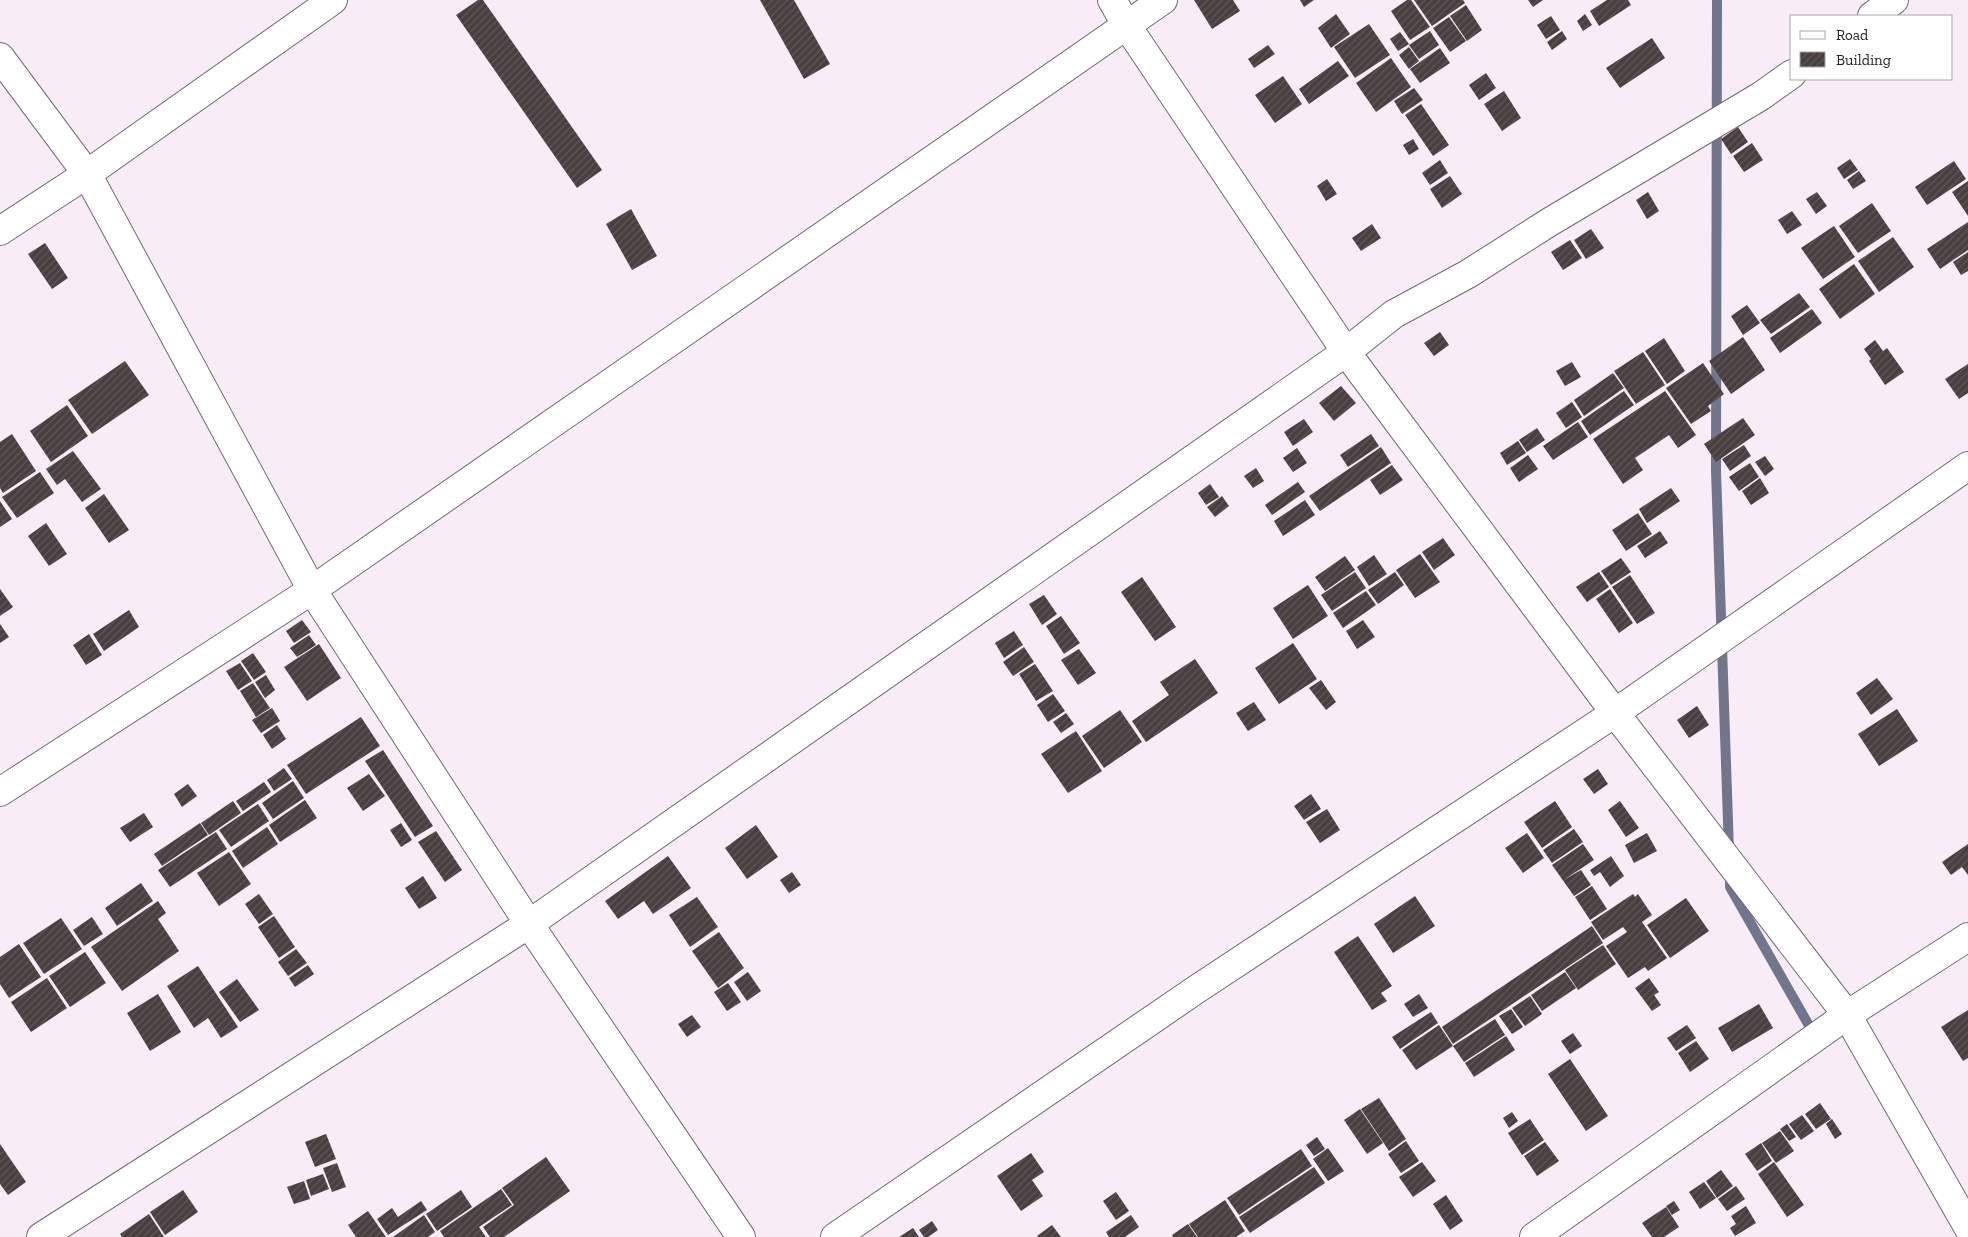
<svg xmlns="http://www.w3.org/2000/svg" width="1968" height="1237" viewBox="0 0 1968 1237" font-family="'Zilla Slab',serif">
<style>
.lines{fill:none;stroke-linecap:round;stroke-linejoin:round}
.stream{stroke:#71768c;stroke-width:10}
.building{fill:url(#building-hatch)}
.minor-casing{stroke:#726970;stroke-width:30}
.minor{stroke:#fff;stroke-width:28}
</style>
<defs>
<pattern id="building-hatch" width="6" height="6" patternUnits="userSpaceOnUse" patternTransform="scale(1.25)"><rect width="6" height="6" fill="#493e40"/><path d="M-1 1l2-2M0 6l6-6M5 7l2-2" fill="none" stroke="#605759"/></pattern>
</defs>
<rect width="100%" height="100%" fill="#f8edf6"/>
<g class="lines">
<g class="stream">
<path d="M1717 0 1716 471 1729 851"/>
<path d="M1730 873V887L1815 1036"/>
</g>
</g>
<g class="building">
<path d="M478 0H483L602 170 577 188 456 15Z"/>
<path d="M760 0H794L830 64 804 79Z"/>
<path d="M1194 0H1233L1240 11 1212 29Z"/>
<path d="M1300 0H1314L1304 7Z"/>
<path d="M1407 0H1411L1430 27 1410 40 1391 11Z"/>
<path d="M1414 0H1463L1465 3 1432 26Z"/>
<path d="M1528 0H1543L1533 7Z"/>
<path d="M1607 0H1628L1631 5 1599 26 1590 11Z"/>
<path d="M1466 5 1482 30 1467 41 1450 16Z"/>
<path d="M1336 14 1350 34 1331 48 1318 28Z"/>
<path d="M1585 14 1592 25 1583 31 1577 21Z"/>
<path d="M1551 16 1560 30 1546 39 1537 25Z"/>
<path d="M1449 17 1466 41 1450 52 1433 28Z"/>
<path d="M1369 24 1390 55 1355 78 1334 47Z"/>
<path d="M1430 31 1439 45 1419 59 1409 45Z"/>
<path d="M1562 31 1567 39 1552 50 1547 42Z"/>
<path d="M1400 32 1409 44 1398 51 1390 39Z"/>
<path d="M1652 38 1665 58 1620 88 1606 68Z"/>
<path d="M1268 45 1275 54 1254 68 1248 59Z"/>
<path d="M1409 47 1419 61 1409 69 1399 55Z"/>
<path d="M1440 48 1450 63 1420 83 1410 69Z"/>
<path d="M1391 58 1411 87 1376 112 1356 83Z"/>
<path d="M1338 61 1349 76 1309 104 1299 89Z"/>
<path d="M1486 73 1496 88 1479 100 1469 85Z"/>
<path d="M1283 76 1302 104 1275 123 1255 95Z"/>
<path d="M1414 88 1423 100 1402 114 1394 101Z"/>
<path d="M1504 91 1521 118 1502 131 1484 104Z"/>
<path d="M1421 104 1449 145 1433 156 1405 115Z"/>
<path d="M1738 127 1748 142 1731 154 1721 139Z"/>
<path d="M1413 139 1419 149 1409 155 1403 145Z"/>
<path d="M1752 143 1763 160 1744 172 1733 156Z"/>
<path d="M1850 159 1858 170 1844 179 1837 168Z"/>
<path d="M1440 160 1448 173 1430 185 1422 173Z"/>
<path d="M1954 161 1966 179 1927 205 1915 187Z"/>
<path d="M1859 171 1866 181 1853 189 1847 180Z"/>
<path d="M1450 176 1462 194 1442 208 1430 189Z"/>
<path d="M1327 179 1337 194 1326 201 1317 186Z"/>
<path d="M1968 181V216L1952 192Z"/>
<path d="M1648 192 1659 211 1647 219 1636 200Z"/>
<path d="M1817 192 1827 206 1816 214 1806 199Z"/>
<path d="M1872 203 1891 231 1858 253 1839 226Z"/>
<path d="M631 209 657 256 632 270 606 224Z"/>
<path d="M1792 211 1802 225 1787 234 1778 220Z"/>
<path d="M1968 222V250L1940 269 1927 249Z"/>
<path d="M1372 224 1381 238 1361 251 1352 238Z"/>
<path d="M1834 226 1855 257 1823 279 1801 248Z"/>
<path d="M1591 229 1604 248 1586 259 1574 240Z"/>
<path d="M1893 237 1914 267 1879 292 1858 261Z"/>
<path d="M1570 240 1582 258 1563 270 1551 252Z"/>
<path d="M45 243 68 278 52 289 28 254Z"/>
<path d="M1968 252V271L1961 275 1953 262Z"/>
<path d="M1854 264 1875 294 1840 319 1819 289Z"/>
<path d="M1799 293 1810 307 1771 334 1760 320Z"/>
<path d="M1747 305 1760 323 1743 335 1731 316Z"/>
<path d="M1812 309 1822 323 1780 353 1770 338Z"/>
<path d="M1440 332 1449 345 1434 356 1424 343Z"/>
<path d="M1743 337 1765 370 1731 394 1709 361Z"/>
<path d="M1664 338 1685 371 1667 384 1645 351Z"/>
<path d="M1875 340 1883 351 1887 348 1904 372 1885 385 1869 361 1871 359 1864 349Z"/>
<path d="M1643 352 1665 385 1636 404 1614 371Z"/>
<path d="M125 361 149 395 92 434 68 400Z"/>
<path d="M1572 362 1581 377 1565 386 1556 371Z"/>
<path d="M1703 363 1724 394 1708 406 1711 411 1691 424 1666 388Z"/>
<path d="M1968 364V393L1959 399 1945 379Z"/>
<path d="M1613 373 1624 388 1584 416 1574 400Z"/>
<path d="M1341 386 1356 403 1334 421 1319 403Z"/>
<path d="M1624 391 1634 405 1590 435 1581 421Z"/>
<path d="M1665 391 1696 435 1678 448 1669 435 1635 458 1643 470 1623 484 1593 439Z"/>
<path d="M1572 402 1582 417 1566 428 1556 413Z"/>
<path d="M67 405 88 436 51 462 30 431Z"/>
<path d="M1743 418 1755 435 1716 462 1704 444Z"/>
<path d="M1304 419 1313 432 1293 446 1284 432Z"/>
<path d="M1578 422 1588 437 1553 460 1543 446Z"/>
<path d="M1537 428 1545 440 1527 452 1519 440Z"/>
<path d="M12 434 36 471 3 493 0 488V442Z"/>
<path d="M1371 434 1379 446 1348 467 1340 455Z"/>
<path d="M1518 441 1526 453 1507 465 1500 453Z"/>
<path d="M1744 445 1751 456 1730 471 1722 459Z"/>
<path d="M1381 447 1391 463 1320 511 1309 496Z"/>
<path d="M1297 448 1307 463 1293 472 1283 458Z"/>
<path d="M73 451 101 489 82 502 65 479 57 485 46 469Z"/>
<path d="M1528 455 1538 469 1519 482 1510 468Z"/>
<path d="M1765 456 1774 469 1765 476 1755 462Z"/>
<path d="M1750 463 1759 477 1739 491 1729 477Z"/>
<path d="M1392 465 1403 480 1380 495 1370 480Z"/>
<path d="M1256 468 1264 481 1253 488 1244 476Z"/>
<path d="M40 472 54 493 17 518 2 497Z"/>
<path d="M1760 478 1769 493 1751 505 1742 491Z"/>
<path d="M1298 482 1305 492 1272 515 1265 505Z"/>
<path d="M1210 484 1219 497 1206 505 1198 493Z"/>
<path d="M1671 488 1680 501 1647 523 1639 509Z"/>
<path d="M104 494 129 530 109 543 85 508Z"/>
<path d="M1222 496 1229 506 1215 517 1207 507Z"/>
<path d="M1305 500 1315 515 1283 536 1274 521Z"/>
<path d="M0 501 12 519 0 527Z"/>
<path d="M1638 513 1652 534 1626 551 1612 530Z"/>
<path d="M46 523 67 554 49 566 28 536Z"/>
<path d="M1660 531 1668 543 1645 558 1637 546Z"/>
<path d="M1443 538 1455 555 1434 570 1422 552Z"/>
<path d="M1420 554 1440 582 1415 598 1396 570Z"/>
<path d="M1374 555 1387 574 1369 586 1357 567Z"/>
<path d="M1345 556 1355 570 1325 591 1315 577Z"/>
<path d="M1621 558 1631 572 1611 585 1601 571Z"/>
<path d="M1355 572 1366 588 1332 611 1321 595Z"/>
<path d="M1395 572 1404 585 1378 604 1368 590Z"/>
<path d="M1599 572 1609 587 1587 602 1576 587Z"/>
<path d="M1630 575 1655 613 1637 624 1612 587Z"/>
<path d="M1142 577 1176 627 1155 641 1121 592Z"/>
<path d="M1308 585 1328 616 1293 639 1273 608Z"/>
<path d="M0 589 13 607 0 616Z"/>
<path d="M1610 589 1633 623 1619 633 1596 599Z"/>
<path d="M1366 591 1376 605 1343 628 1333 613Z"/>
<path d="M1044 595 1057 614 1042 625 1029 604Z"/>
<path d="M129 610 139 627 104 651 93 634Z"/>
<path d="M1061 616 1080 643 1064 654 1046 626Z"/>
<path d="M302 620 311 632 294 643 286 631Z"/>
<path d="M1363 620 1375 637 1357 649 1346 631Z"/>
<path d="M0 624 9 637 0 643Z"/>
<path d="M1014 631 1023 645 1004 658 995 643Z"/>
<path d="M89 634 102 655 86 665 73 645Z"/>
<path d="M309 635 316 645 297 657 290 648Z"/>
<path d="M1293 643 1317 679 1279 704 1255 668Z"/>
<path d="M319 644 341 678 307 701 284 667Z"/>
<path d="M1024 647 1034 662 1013 676 1003 662Z"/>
<path d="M1079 649 1096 673 1078 685 1061 660Z"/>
<path d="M253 653 266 672 254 680 241 661Z"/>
<path d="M1195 659 1218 693 1146 742 1132 721 1169 695 1160 682Z"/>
<path d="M240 663 252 681 238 690 226 671Z"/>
<path d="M1035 664 1053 691 1036 701 1019 674Z"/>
<path d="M266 675 275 690 265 698 255 682Z"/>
<path d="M1877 678 1893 699 1871 715 1856 693Z"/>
<path d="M1321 680 1336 702 1326 710 1309 688Z"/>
<path d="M253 683 270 708 256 717 240 691Z"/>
<path d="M1053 694 1065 711 1048 722 1037 705Z"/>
<path d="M1254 702 1266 720 1248 731 1236 713Z"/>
<path d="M1697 706 1709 725 1689 738 1677 720Z"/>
<path d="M272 708 280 721 261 733 252 720Z"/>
<path d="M1897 709 1918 741 1879 766 1858 734Z"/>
<path d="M1120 710 1142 742 1104 768 1082 736Z"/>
<path d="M1066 713 1074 724 1061 733 1053 722Z"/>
<path d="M361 717 380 746 306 794 287 765Z"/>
<path d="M277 725 286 739 272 749 263 735Z"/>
<path d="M1076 731 1102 771 1068 793 1041 754Z"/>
<path d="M383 750 433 826 415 837 365 761Z"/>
<path d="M284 768 292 779 274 791 267 780Z"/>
<path d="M1598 769 1608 784 1594 794 1583 779Z"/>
<path d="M369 774 385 796 363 811 347 788Z"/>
<path d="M293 781 304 798 273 819 262 803Z"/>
<path d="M264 782 271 792 243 811 236 801Z"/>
<path d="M188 784 197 796 182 807 174 794Z"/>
<path d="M1311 794 1321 809 1304 820 1294 806Z"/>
<path d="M305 800 317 818 280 842 269 825Z"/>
<path d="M233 801 241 813 209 835 201 823Z"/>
<path d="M1555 801 1572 827 1542 848 1524 822Z"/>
<path d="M1620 801 1639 828 1626 837 1608 810Z"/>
<path d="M258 804 269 821 231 847 219 830Z"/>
<path d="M1327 809 1340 830 1320 843 1306 822Z"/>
<path d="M144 813 153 827 130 842 120 828Z"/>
<path d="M200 823 208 835 162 866 154 854Z"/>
<path d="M401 823 412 840 401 847 390 830Z"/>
<path d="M756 825 778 857 747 879 725 848Z"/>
<path d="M267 827 278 844 243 868 232 851Z"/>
<path d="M1574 829 1583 842 1552 863 1543 850Z"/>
<path d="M436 831 462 870 445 882 418 842Z"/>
<path d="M216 832 227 849 170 887 158 870Z"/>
<path d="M1527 833 1544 858 1523 873 1505 848Z"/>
<path d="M1647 833 1657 851 1634 863 1625 845Z"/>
<path d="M1583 844 1594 860 1565 879 1581 870 1591 885 1574 896 1552 865Z"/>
<path d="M1968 844V875L1962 867 1951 875 1942 862Z"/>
<path d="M229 852 251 884 219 906 197 873Z"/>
<path d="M668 856 691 888 653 914 644 901 618 919 605 901Z"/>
<path d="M1611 856 1624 876 1610 887 1600 872 1594 876 1590 870Z"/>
<path d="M792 872 801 885 789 893 780 880Z"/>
<path d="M423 876 437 898 419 909 405 888Z"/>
<path d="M141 883 153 901 117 926 105 908Z"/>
<path d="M1592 886 1607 909 1590 920 1575 897Z"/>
<path d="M259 894 273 914 259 924 245 904Z"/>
<path d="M1633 894 1635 897 1638 894 1652 915 1642 922 1667 958 1648 971 1645 967 1628 978 1606 946 1627 932 1623 927 1603 940 1591 922Z"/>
<path d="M1415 896 1435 926 1393 953 1374 924Z"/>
<path d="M697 897 718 927 690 947 669 915Z"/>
<path d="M1686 898 1709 931 1670 958 1647 925Z"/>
<path d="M158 901 166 913 158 919 179 951 122 991 91 947Z"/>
<path d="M274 916 295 947 279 958 258 927Z"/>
<path d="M92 917 103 934 84 946 73 930Z"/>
<path d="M61 918 82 949 44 974 23 943Z"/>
<path d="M1592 926 1603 943 1453 1044 1442 1027Z"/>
<path d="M719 932 744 968 718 988 692 951Z"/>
<path d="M1358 936 1392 986 1381 993 1387 1001 1372 1010 1334 952Z"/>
<path d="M19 944 41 977 9 998 0 984V957Z"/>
<path d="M1603 945 1616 964 1578 990 1565 970Z"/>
<path d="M296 949 307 963 288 976 278 962Z"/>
<path d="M85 952 106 983 70 1007 49 976Z"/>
<path d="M308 965 314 974 295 987 289 978Z"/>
<path d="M198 966 238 1027 221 1038 208 1018 194 1028 167 986Z"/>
<path d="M748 972 761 991 747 1001 734 982Z"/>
<path d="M1565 972 1576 988 1542 1011 1531 995Z"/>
<path d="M47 978 67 1008 31 1032 11 1002Z"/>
<path d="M1649 978 1659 992 1654 995 1661 1005 1652 1011 1635 988Z"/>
<path d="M237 979 259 1010 240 1022 219 992Z"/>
<path d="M728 983 741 1002 727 1011 714 992Z"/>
<path d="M158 994 181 1032 150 1051 127 1013Z"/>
<path d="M1419 994 1428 1008 1413 1017 1404 1004Z"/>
<path d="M1530 996 1542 1014 1525 1026 1512 1008Z"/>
<path d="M1759 1004 1773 1028 1732 1052 1718 1028Z"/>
<path d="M1511 1009 1523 1027 1512 1034 1499 1016Z"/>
<path d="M1968 1010V1058L1963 1061 1941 1027Z"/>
<path d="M1431 1012 1438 1023 1400 1049 1392 1037Z"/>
<path d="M692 1015 701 1027 687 1037 678 1024Z"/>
<path d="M1495 1019 1505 1035 1464 1062 1453 1046Z"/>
<path d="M1439 1025 1453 1046 1416 1070 1402 1050Z"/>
<path d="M1687 1025 1696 1038 1676 1051 1667 1038Z"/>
<path d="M1573 1033 1582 1046 1570 1054 1561 1041Z"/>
<path d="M1506 1036 1515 1050 1474 1077 1465 1063Z"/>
<path d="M1696 1041 1709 1059 1690 1072 1678 1053Z"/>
<path d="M1570 1059 1608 1116 1586 1131 1548 1074Z"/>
<path d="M1379 1098 1406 1139 1389 1151 1361 1109Z"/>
<path d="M1820 1103 1831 1119 1816 1129 1805 1114Z"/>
<path d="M1360 1109 1383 1143 1367 1154 1344 1120Z"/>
<path d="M1512 1112 1518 1121 1509 1128 1503 1118Z"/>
<path d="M1802 1115 1814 1131 1801 1140 1789 1124Z"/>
<path d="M1530 1119 1544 1140 1522 1155 1508 1133Z"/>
<path d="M1832 1119 1842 1134 1835 1139 1826 1124Z"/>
<path d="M1787 1124 1796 1137 1789 1141 1780 1129Z"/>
<path d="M1780 1131 1794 1151 1776 1163 1762 1143Z"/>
<path d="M326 1134 336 1159 315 1167 305 1142Z"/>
<path d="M1317 1137 1325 1149 1314 1156 1306 1145Z"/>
<path d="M1406 1141 1419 1161 1401 1173 1388 1154Z"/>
<path d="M1545 1142 1559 1161 1537 1176 1524 1156Z"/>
<path d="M1761 1143 1772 1161 1757 1171 1745 1154Z"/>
<path d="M0 1144 26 1182 8 1195 0 1184Z"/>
<path d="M1328 1148 1344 1171 1328 1181 1313 1159Z"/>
<path d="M1301 1149 1312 1166 1239 1215 1227 1198Z"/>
<path d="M1031 1153 1044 1172 1032 1180 1043 1196 1021 1211 997 1176Z"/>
<path d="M546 1157 570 1191 504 1237H490L483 1227 514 1205 502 1188Z"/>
<path d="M1422 1162 1436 1181 1413 1197 1399 1177Z"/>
<path d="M1774 1162 1804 1205 1787 1217 1758 1174Z"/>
<path d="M337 1163 346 1187 332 1192 323 1168Z"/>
<path d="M1314 1167 1325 1183 1250 1233 1239 1217Z"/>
<path d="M1721 1170 1733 1186 1717 1198 1706 1181Z"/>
<path d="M323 1174 329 1189 311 1196 306 1180Z"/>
<path d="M304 1181 310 1199 294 1204 287 1187Z"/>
<path d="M1704 1182 1716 1198 1700 1209 1689 1192Z"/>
<path d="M1736 1186 1745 1199 1727 1211 1718 1199Z"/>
<path d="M501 1189 512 1205 479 1227 486 1237H444L440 1231Z"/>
<path d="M183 1190 198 1212 165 1235 150 1212Z"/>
<path d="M461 1190 472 1207 437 1231 426 1214Z"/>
<path d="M1116 1192 1129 1211 1116 1220 1103 1201Z"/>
<path d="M1446 1195 1463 1221 1450 1230 1433 1204Z"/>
<path d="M1225 1200 1245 1231 1236 1237H1198L1189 1224Z"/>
<path d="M421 1201 427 1210 388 1235 377 1219 392 1208 398 1217Z"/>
<path d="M1674 1201 1680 1210 1672 1215 1666 1206Z"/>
<path d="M1746 1206 1756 1223 1735 1236 1730 1228 1736 1224 1731 1216Z"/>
<path d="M1666 1207 1679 1227 1664 1237H1652L1642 1223Z"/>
<path d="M368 1211 386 1237H356L348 1225Z"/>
<path d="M149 1214 164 1237H122L120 1234Z"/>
<path d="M424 1215 435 1232 428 1237H393Z"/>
<path d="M1131 1215 1139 1227 1125 1237H1109L1106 1232Z"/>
<path d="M932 1221 938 1230 928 1237H924L919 1230Z"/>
<path d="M1188 1224 1197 1237H1173L1172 1235Z"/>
<path d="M1052 1225 1061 1237H1038L1037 1236Z"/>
<path d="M913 1228 919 1237H899Z"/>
</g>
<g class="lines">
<defs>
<g id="minor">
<path d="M1112 0 1127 26 1346 352 1615 713 1847 1015 1968 1227"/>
<path d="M1872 16 1894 0"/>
<path d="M0 57 87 174 312 590 529 924 741 1237"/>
<path d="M0 231 87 174 333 0"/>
<path d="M0 792 312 590 1163 0"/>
<path d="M41 1237 529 924 1346 352 1394 314 1468 274 1548 223 1761 96 1792 74"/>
<path d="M835 1237 1194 991 1615 713 1968 466"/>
<path d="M1534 1237 1847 1015 1968 937"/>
</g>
</defs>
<use href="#minor" class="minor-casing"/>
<use href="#minor" class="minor"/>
</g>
<rect x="1790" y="15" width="162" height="65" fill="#fefefe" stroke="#a7a5a6"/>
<rect x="1800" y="31" width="25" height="8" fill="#ffffff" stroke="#a7a5a6"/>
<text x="1836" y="40" font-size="15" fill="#242023">Road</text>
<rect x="1800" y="52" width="25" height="15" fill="url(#building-hatch)" stroke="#a7a5a6"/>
<text x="1836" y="65" font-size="15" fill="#242023">Building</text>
</svg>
